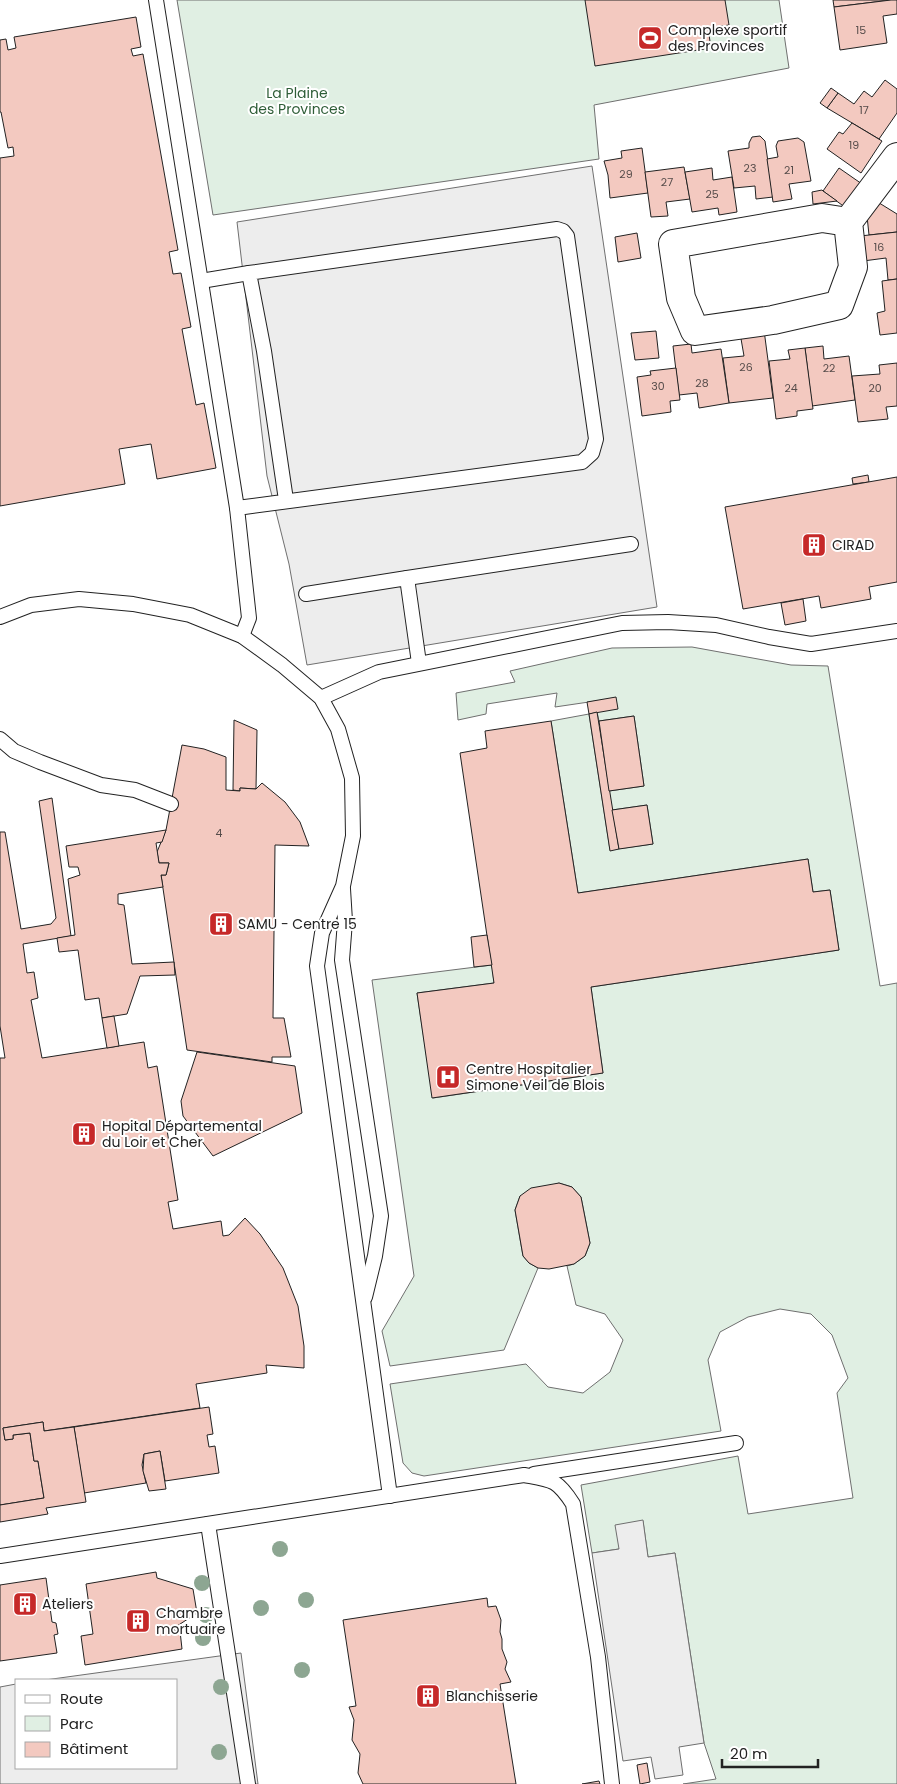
<svg xmlns="http://www.w3.org/2000/svg" width="897" height="1784" viewBox="0 0 897 1784" font-family="Poppins,sans-serif">
<style>
.green{fill:#e0efe3;stroke:#6f6f6f}
.parking{fill:#ededed;stroke:#6f6f6f}
.building{fill:#f3c9c0;stroke:#222}
.lines{fill:none;stroke-linecap:round;stroke-linejoin:round}
.service-casing{stroke:#222;stroke-width:16}
.minor-casing{stroke:#222;stroke-width:30}
.service{stroke:#fff;stroke-width:14}
.minor{stroke:#fff;stroke-width:28}
.tree{fill:#8da692}
.labels{text-anchor:middle;stroke-width:4;stroke-linejoin:round;paint-order:stroke}
.number-label{font-size:11px;fill:#564c4a}
.poi-label{font-size:14px;fill:#222;stroke:#fff;text-anchor:start}
.park-label{font-size:14px;fill:#2f5e38;stroke:#fff}
</style>
<rect width="100%" height="100%" fill="#fff"/>
<g class="green">
<path d="M177 0H779L789 68 594 105 599 159 213 215Z"/>
<path d="M692 647 791 665 828 666 880 986 897 983V1784H683L716 1779 704 1743 675 1553 648 1557 643 1521 619 1549 592 1553 581 1485 738 1456 748 1514 853 1498 837 1393 848 1378 832 1335 811 1314 780 1309 748 1317 720 1332 708 1360 721 1431 424 1476 412 1473 403 1463 390 1384 526 1364 548 1387 583 1393 610 1372 623 1340 605 1314 576 1305 567 1266 574 1264 585 1256 590 1243 581 1197 572 1187 559 1183 520 1196 515 1210 523 1256 529 1263 538 1268 504 1350 390 1366 382 1331 414 1276 372 980 492 965 494 983 417 993 433 1098 603 1073 591 987 839 950 830 890 813 892 808 859 578 893 551 721 589 714 610 850 653 844 647 805 612 810 609 791 644 786 634 716 599 721 597 712 616 698 555 707 557 693 487 704 486 714 458 720 456 693 515 682 510 671 612 648Z"/>
</g>
<g class="parking">
<path d="M592 166 657 607 307 665 289 564 267 476 237 222Z"/>
<path d="M643 1520 648 1557 675 1553 704 1743 679 1747 683 1775 655 1779 651 1757 623 1761 592 1553 619 1549 615 1525Z"/>
<path d="M241 1653 258 1784H0V1687L16 1684V1768H176V1680H45Z"/>
</g>
<g class="building">
<path d="M585 0H725L729 25 708 28 711 48 595 66Z"/>
<path d="M833 0H891L834 7Z"/>
<path d="M891 0H897V14L883 16 887 43 840 50 834 7Z"/>
<path d="M136 17 141 47 131 49 133 56 143 54 178 250 169 252 173 274 181 273 191 327 182 329 196 405 204 403 216 468 157 479 151 444 119 449 125 484 0 506V158L14 156 13 147 8 148 1 112H0V40L6 39 8 50 16 48 14 37Z"/>
<path d="M885 80 897 89V113L879 139 827 108 838 93 854 104 864 91 872 97Z"/>
<path d="M831 88 838 93 827 108 820 103Z"/>
<path d="M852 123 882 141 861 173 827 149 839 132 843 134Z"/>
<path d="M760 136 765 141 773 197 756 199 755 186 734 188 728 151 749 148V143L752 137Z"/>
<path d="M798 138 804 142 811 181 789 184 792 199 773 202 767 159 778 157 776 146 778 141Z"/>
<path d="M642 148 648 193 610 198 608 175 604 161 622 158 621 151Z"/>
<path d="M684 167 690 199 666 202 668 216 651 217 645 172Z"/>
<path d="M712 168 713 180 732 177 737 212 719 215 718 208 692 212 685 172Z"/>
<path d="M839 168 862 184 846 208 823 191Z"/>
<path d="M822 190 823 191 837 201 813 204 812 192Z"/>
<path d="M876 201 897 214V232L869 235 867 216Z"/>
<path d="M897 232V279L888 280 886 258 863 261 860 236Z"/>
<path d="M637 233 641 258 618 262 615 237Z"/>
<path d="M897 279V333L880 335 877 313 885 311 882 281Z"/>
<path d="M764 330 773 398 729 403 723 358 744 356 740 333Z"/>
<path d="M656 331 659 358 635 360 631 333Z"/>
<path d="M691 344 692 353 721 349 729 403 699 408 697 393 679 395 673 346Z"/>
<path d="M823 346 824 359 849 356 855 400 812 406 805 348Z"/>
<path d="M805 348 813 409 797 411V416L776 419 769 361 790 359 788 350Z"/>
<path d="M897 363V406L886 407 888 419 858 422 852 376 880 374 879 365Z"/>
<path d="M676 368 680 400 670 401 671 412 642 416 637 377 651 375 650 371Z"/>
<path d="M868 475 869 482 853 484 852 478Z"/>
<path d="M897 477V582L869 587 871 599 821 608 819 596 743 609 725 507Z"/>
<path d="M803 599 806 621 785 625 781 603Z"/>
<path d="M616 697 618 709 589 714 587 702Z"/>
<path d="M597 712 619 849 610 851 589 714Z"/>
<path d="M634 716 644 786 609 791 599 721Z"/>
<path d="M234 720 257 730 256 789 240 788V791L233 790Z"/>
<path d="M551 721 578 893 808 859 813 892 830 890 839 950 591 987 603 1073 432 1098 417 993 494 983 460 753 487 748 485 731Z"/>
<path d="M182 745 204 749 226 757V790L240 791V788L256 789 262 783 285 802 300 822 309 846 275 845 273 1018H284L291 1057H272V1062L187 1050 161 875H166L169 863H159L157 852 166 830Z"/>
<path d="M52 798 71 936 23 944 27 973 34 972 38 998 31 1000 42 1058 144 1042 148 1068 157 1066 178 1200 168 1202 173 1229 221 1221 223 1236 229 1235 245 1218 260 1234 283 1268 298 1306 304 1346V1368L266 1365 267 1373 196 1384 200 1408 44 1431 43 1422 3 1428 5 1440 13 1439V1435L30 1433 34 1461H38L44 1498 0 1505V1058H5L0 1026V832H5L21 929 51 924 56 918 39 801Z"/>
<path d="M647 805 653 844 619 849 612 810Z"/>
<path d="M166 830 162 842 156 843 159 863H169L166 875H161L163 887 118 894V904L124 905 132 964 174 962 175 975 140 976 127 1014 102 1018 99 998 85 1000 78 950 59 952 57 938 75 935 68 879 80 875 78 867H69L66 846Z"/>
<path d="M487 935 492 965 474 967 471 937Z"/>
<path d="M114 1016 119 1046 107 1048 102 1018Z"/>
<path d="M197 1052 295 1066 302 1113 213 1156 183 1116 181 1101Z"/>
<path d="M559 1183 572 1187 581 1197 590 1243 585 1256 574 1264 549 1269 538 1268 529 1263 523 1256 515 1210 520 1196 531 1188Z"/>
<path d="M209 1407 213 1434 207 1435 209 1447 215 1446 219 1473 165 1481 160 1451 144 1454 142 1465 146 1483 84 1493 74 1427Z"/>
<path d="M43 1422 44 1431 74 1427 86 1502 46 1508 48 1514 0 1522V1505L44 1498 38 1461H34L30 1433 13 1435V1439L5 1440 3 1428Z"/>
<path d="M160 1451 166 1489 149 1491 143 1471 144 1454Z"/>
<path d="M156 1572 157 1578 193 1589 197 1613 174 1628 175 1631H180L182 1649 85 1665 81 1636 93 1634 86 1584Z"/>
<path d="M46 1578 52 1622 56 1623 58 1634 54 1635 57 1653 0 1661V1585Z"/>
<path d="M487 1598 488 1607 496 1606 501 1620 500 1632 502 1639V1649L507 1662 505 1669 511 1682 500 1684 516 1784H363L358 1773 360 1754 352 1740 354 1720 349 1707 356 1706 343 1620Z"/>
<path d="M647 1763 650 1782 640 1784 637 1765Z"/>
<path d="M599 1781 600 1784H582Z"/>
</g>
<g class="lines">
<defs>
<g id="service">
<path d="M156 0 237 508"/>
<path d="M201 281 249 273"/>
<path d="M407 578 631 544"/>
<path d="M306 594 407 578 419 663"/>
<path d="M0 617 31 605 79 599 133 604 190 615 242 636 282 665 321 698 338 729 352 778 353 836 343 886 322 933 317 966 390 1496"/>
<path d="M242 636 249 618 237 508 582 462 592 453 596 439 567 236 563 231 557 229 249 273 264 351 286 500"/>
<path d="M321 698 379 672 622 623 668 622 716 625 769 637 811 644 897 631"/>
<path d="M0 739 14 751 40 762 101 785 135 790 171 804"/>
<path d="M343 889 345 921 342 960 381 1216 375 1256 365 1297"/>
<path d="M534 1474 736 1443"/>
<path d="M208 1524 248 1784"/>
<path d="M0 1556 524 1475C552 1480 557 1479 573 1504L598 1657 612 1784"/>
</g>
<path id="minor" d="M848 222 822 218 673 244 681 298 695 331 773 320 839 305 853 267 848 222 897 157"/>
</defs>
<use href="#service" class="service-casing"/>
<use href="#minor" class="minor-casing"/>
<use href="#service" class="service"/>
<use href="#minor" class="minor"/>
</g>
<g class="tree">
<circle cx="280" cy="1549" r="8"/>
<circle cx="202" cy="1583" r="8"/>
<circle cx="306" cy="1600" r="8"/>
<circle cx="261" cy="1608" r="8"/>
<circle cx="206" cy="1615" r="8"/>
<circle cx="203" cy="1638" r="8"/>
<circle cx="302" cy="1670" r="8"/>
<circle cx="221" cy="1687" r="8"/>
<circle cx="219" cy="1752" r="8"/>
</g>
<defs>
<symbol id="stadium-square" viewBox="-11 -11 22 22"><rect x="-9" y="-9" width="18" height="18" rx="4" fill="#c62828" stroke="#fff"/><path d="M0-5a6.5 5 0 1 0 0 10a6.5 5 0 1 0 0-10ZM-3.5-1.8h7v3.6h-7Z" fill="#fff"/></symbol>
<symbol id="building-square" viewBox="-11 -11 22 22"><rect x="-9" y="-9" width="18" height="18" rx="4" fill="#c62828" stroke="#fff"/><path d="M-4-6H4V6H1V3H-1V6H-4ZM-2.5-4.3h1.7v1.8h-1.7ZM.8-4.3h1.7v1.8H.8ZM-2.5-1h1.7V.8h-1.7ZM.8-1h1.7V.8H.8Z" fill="#fff"/></symbol>
<symbol id="hospital-square" viewBox="-11 -11 22 22"><rect x="-9" y="-9" width="18" height="18" rx="4" fill="#c62828" stroke="#fff"/><path d="M-5-5h3v3.5h4V-5h3V5h-3V1.5h-4V5h-3Z" fill="#fff"/></symbol>
</defs>
<g fill-rule="evenodd">
<use href="#stadium-square" x="636" y="24" width="28" height="28"/>
<use href="#building-square" x="800" y="531" width="28" height="28"/>
<use href="#building-square" x="207" y="910" width="28" height="28"/>
<use href="#hospital-square" x="434" y="1063" width="28" height="28"/>
<use href="#building-square" x="70" y="1120" width="28" height="28"/>
<use href="#building-square" x="11" y="1590" width="28" height="28"/>
<use href="#building-square" x="124" y="1607" width="28" height="28"/>
<use href="#building-square" x="414" y="1682" width="28" height="28"/>
</g>
<g class="labels">
<g class="number-label">
<text x="861" y="34">15</text>
<text x="864" y="114">17</text>
<text x="854" y="149">19</text>
<text x="750" y="172">23</text>
<text x="789" y="174">21</text>
<text x="626" y="178">29</text>
<text x="667" y="186">27</text>
<text x="712" y="198">25</text>
<text x="879" y="251">16</text>
<text x="746" y="371">26</text>
<text x="829" y="372">22</text>
<text x="702" y="387">28</text>
<text x="658" y="390">30</text>
<text x="791" y="392">24</text>
<text x="875" y="392">20</text>
<text x="219" y="837">4</text>
</g>
<g class="poi-label">
<text x="668" y="35">Complexe sportif<tspan x="668" dy="16">des Provinces</tspan></text>
<text x="832" y="550">CIRAD</text>
<text x="238" y="929">SAMU - Centre 15</text>
<text x="466" y="1074">Centre Hospitalier<tspan x="466" dy="16">Simone Veil de Blois</tspan></text>
<text x="102" y="1131">Hopital Départemental<tspan x="102" dy="16">du Loir et Cher</tspan></text>
<text x="42" y="1609">Ateliers</text>
<text x="156" y="1618">Chambre<tspan x="156" dy="16">mortuaire</tspan></text>
<text x="446" y="1701">Blanchisserie</text>
</g>
<g class="park-label">
<text x="297" y="98">La Plaine<tspan x="297" dy="16">des Provinces</tspan></text>
</g>
</g>
<rect x="15" y="1679" width="162" height="90" fill="#ffffff" stroke="#a7a7a7"/>
<rect x="25" y="1695" width="25" height="8" fill="#ffffff" stroke="#a7a7a7"/>
<text x="60" y="1704" font-size="15" fill="#222222">Route</text>
<rect x="25" y="1716" width="25" height="15" fill="#e0efe3" stroke="#a7a7a7"/>
<text x="60" y="1729" font-size="15" fill="#222222">Parc</text>
<rect x="25" y="1742" width="25" height="15" fill="#f3c9c0" stroke="#a7a7a7"/>
<text x="60" y="1754" font-size="15" fill="#222222">Bâtiment</text>
<path d="M722 1759v8h96v-8" fill="none" stroke="#222222" stroke-width="2.5"/>
<text x="730" y="1759" font-size="15" fill="#222222" stroke="#ffffff" stroke-width="4" paint-order="stroke">20 m</text>
</svg>
